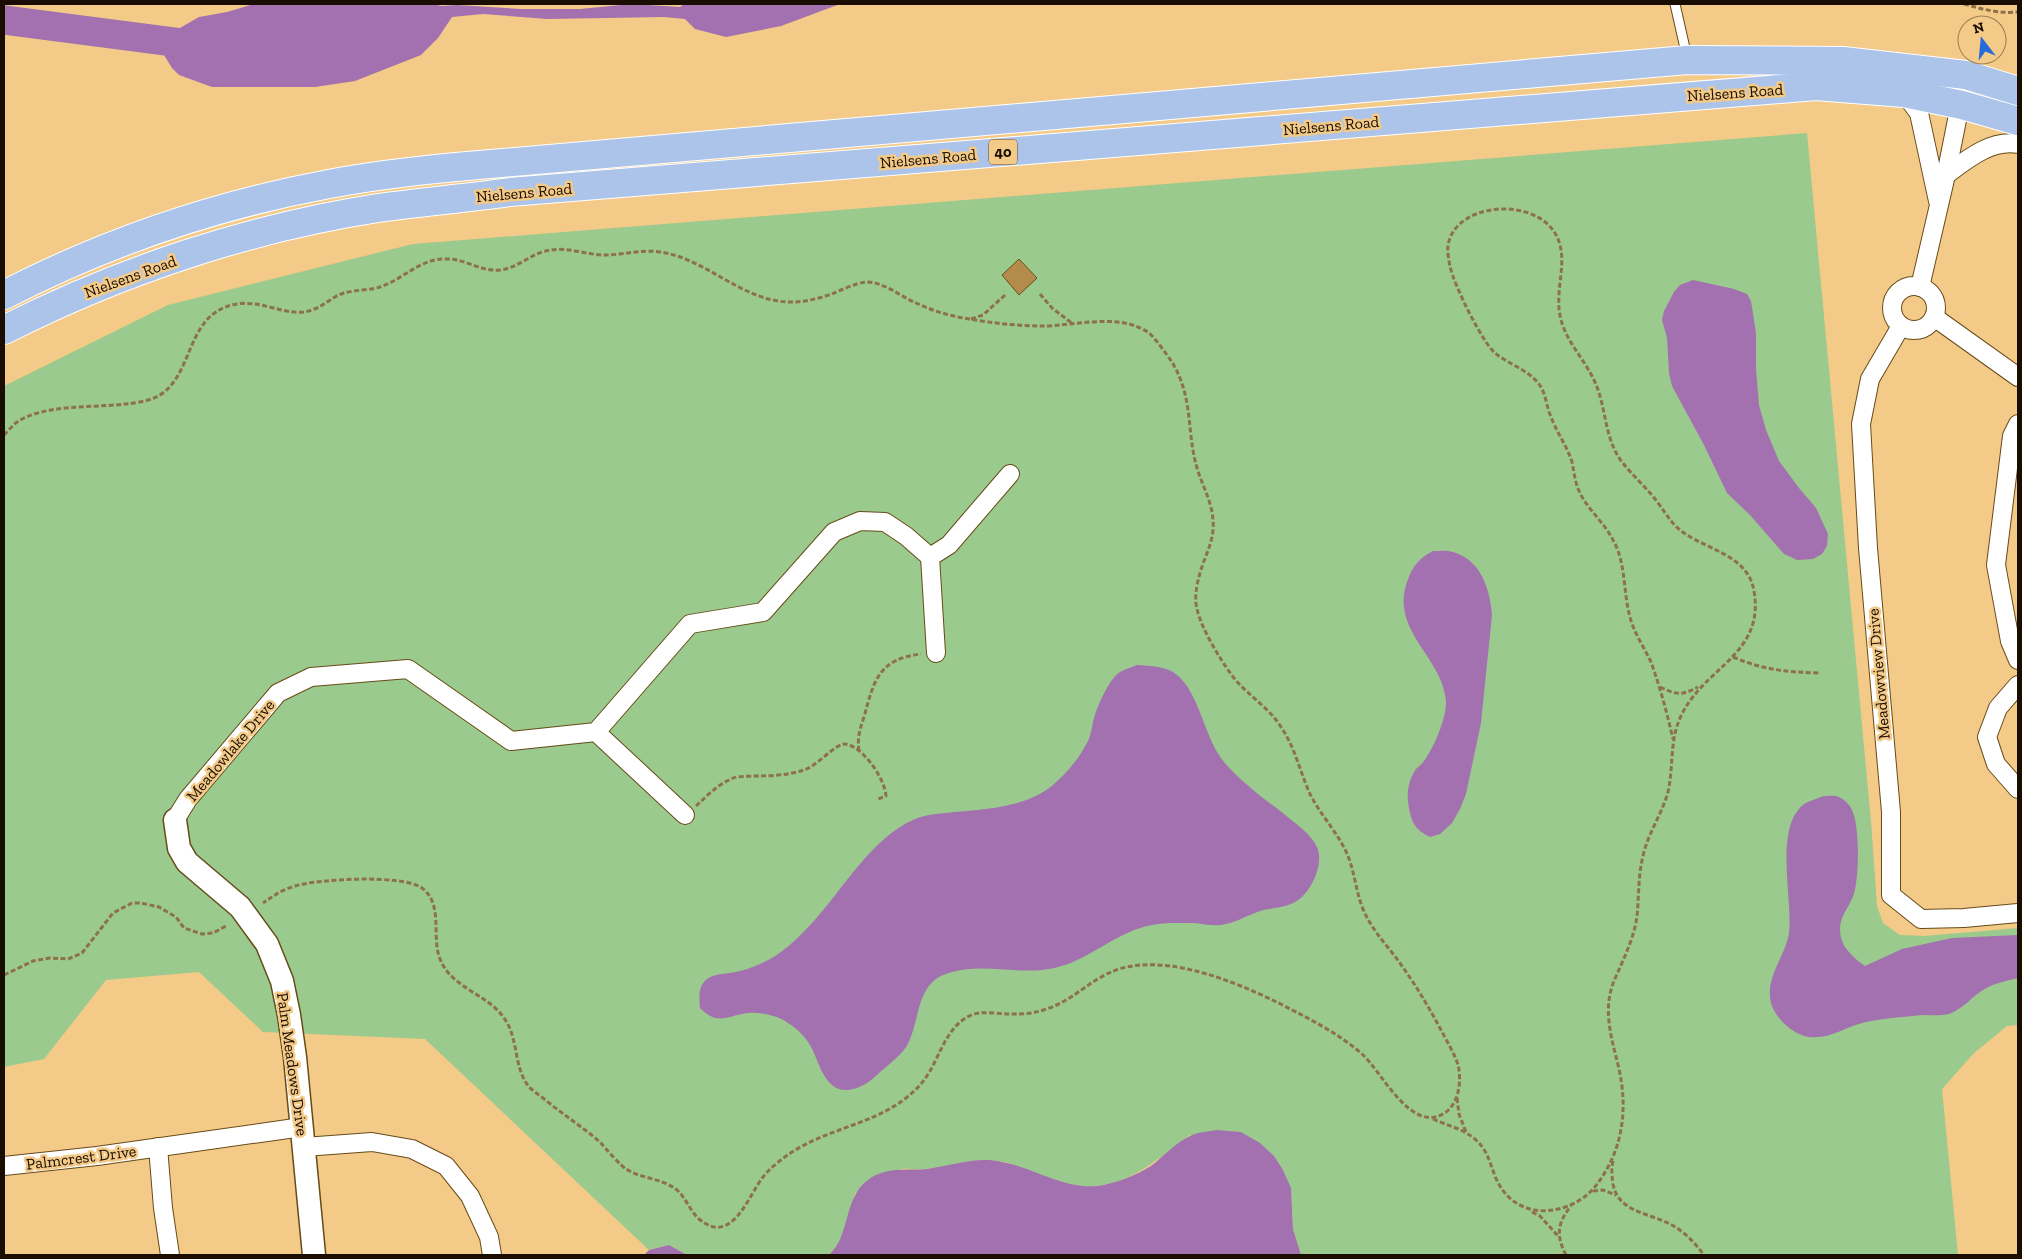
<svg xmlns="http://www.w3.org/2000/svg" width="2022" height="1259" viewBox="0 0 2022 1259" font-family="'Zilla Slab',serif">
<style>
.green{fill:#9aca8d}
.water{fill:#a370b0}
.lines{fill:none;stroke-linecap:round;stroke-linejoin:round}
.river{stroke:#a370b0;stroke-width:29}
.building{fill:#b38c4b;stroke:#694d1a}
.service-casing{stroke:#674b18;stroke-width:11}
.minor-casing{stroke:#674b18;stroke-width:20}
.tertiary-casing{stroke:#674b18;stroke-width:25}
.primary-casing{stroke:#fff;stroke-width:30}
.path{stroke:#8d7249;stroke-width:3;stroke-dasharray:5 2.5;stroke-linecap:butt}
.service{stroke:#fff;stroke-width:9}
.minor{stroke:#fff;stroke-width:18}
.tertiary{stroke:#fff;stroke-width:22}
.primary{stroke:#acc4e9;stroke-width:28}
.labels{text-anchor:middle;stroke-width:5;stroke-linejoin:round;paint-order:stroke}
.shield{fill:#f3ca88;stroke:#5a4629;stroke-width:1}
.shield-label{font-size:15px;font-weight:bold;fill:#180d00}
.street-label{font-size:16px;fill:#180d00;stroke:#f3ca88}
</style>
<rect width="100%" height="100%" fill="#f3ca88"/>
<path class="green" d="M1807 133 1871 822 1877 906 1883 923 1900 935 1924 936 2018 928V1025L2007 1026 1973 1054 1942 1089 1958 1255H1301L1293 1229 1291 1188 1190 1135C1161 1156 1136 1181 1098 1186 1068 1190 1042 1174 1014 1165 980 1153 958 1168 925 1169 917 1170 909 1168 902 1169 891 1171 866 1188 855 1193 849 1214 845 1240 829 1255H687L669 1245 649 1250 425 1039 263 1032 199 972 106 980 44 1059 4 1067V386L168 305 413 244Z"/>
<g class="water">
<path d="M254 4H431L442 6 457 5 520 9H580L631 4 680 7 684 4H840L781 26 726 37 695 29 685 19 664 17 547 19 483 14 452 17 438 38 421 55 355 81 315 87H212L179 75 172 68 161 50 159 40 199 17 227 12Z"/>
<path d="M1693 280 1734 289 1747 294 1751 301 1756 333V369L1759 405 1766 430 1779 461 1799 488 1816 508 1828 534 1827 546 1822 554 1813 559 1797 560 1784 554 1750 515 1727 493 1704 445 1672 386 1669 373 1667 338 1662 320 1664 311 1674 292 1680 285Z"/>
<path d="M1433 551C1439 551 1447 550 1453 552 1481 560 1490 589 1492 615L1481 723 1466 794 1460 809 1452 823 1440 834 1430 837C1418 831 1413 826 1410 813 1406 797 1407 782 1416 769 1419 766 1422 764 1424 761 1434 748 1447 717 1446 701 1442 656 1390 631 1407 582 1412 567 1419 558 1433 551Z"/>
<path d="M1137 665C1150 666 1167 666 1177 675 1200 694 1204 738 1224 762 1241 782 1263 798 1284 814 1295 823 1311 834 1317 847 1325 865 1309 898 1291 904 1281 908 1270 908 1260 911 1246 916 1235 923 1221 925 1212 926 1203 924 1195 923 1179 923 1163 922 1147 926 1110 935 1082 967 1042 970 1009 973 976 962 943 975 915 987 920 1025 906 1047 899 1057 888 1065 879 1073 871 1081 860 1089 848 1090 824 1092 819 1060 810 1045 805 1036 796 1028 788 1023 777 1015 761 1012 748 1013 726 1016 718 1026 700 1008 699 998 698 986 707 979 715 973 730 974 740 971 773 962 790 947 813 922 843 889 872 838 913 820 925 814 940 814 954 812 987 809 1028 807 1054 784 1067 773 1079 758 1087 743 1091 736 1092 726 1094 718 1098 705 1109 679 1120 672 1125 669 1132 667 1137 665Z"/>
<path d="M1824 796C1828 796 1835 795 1839 797 1844 799 1850 805 1852 810 1860 827 1859 876 1854 894 1848 911 1835 919 1842 941 1845 950 1857 961 1865 966L1902 949 1952 938 2018 935V978C2005 981 1991 984 1980 992 1969 1000 1962 1009 1949 1014 1941 1016 1931 1015 1923 1015 1904 1017 1884 1018 1866 1022 1846 1026 1827 1042 1804 1036 1791 1032 1777 1019 1772 1006 1763 979 1785 958 1789 933 1793 900 1774 828 1803 805 1808 801 1817 799 1824 796Z"/>
<path d="M1216 1130 1241 1132 1260 1143 1274 1156 1283 1170 1291 1188 1293 1229 1301 1255H829C851 1235 843 1198 868 1180 886 1166 907 1171 927 1169 952 1166 977 1156 1002 1162 1035 1168 1063 1189 1097 1186 1114 1184 1137 1175 1151 1166 1164 1156 1175 1143 1190 1136 1197 1132 1208 1132 1216 1130Z"/>
<path d="M669 1245 687 1255H644L649 1250Z"/>
</g>
<g class="lines">
<path class="river" d="M4 20 197 45"/>
</g>
<path class="building" d="M1019 259 1037 278 1019 295 1002 275Z"/>
<g class="lines">
<defs>
<path id="service" d="M1675 4 1687 57"/>
<g id="minor">
<path d="M1904 93 1919 113 1938 201"/>
<path d="M1946 175C1966 160 1991 139 2018 144"/>
<circle cx="1914" cy="308" r="22"/>
<path d="M1920 287 1946 175 1966 75"/>
<path d="M1934 317 2018 377"/>
<path d="M1901 326 1870 379 1861 424 1868 548 1891 812V895L1921 919 1964 918 2018 913"/>
<path d="M2018 424 2012 436 1996 565 2010 641 2018 660"/>
<path d="M936 653 930 557 949 545 1010 474"/>
<path d="M2018 685 1998 708 1987 737 1996 764 2018 789"/>
<path d="M596 732 685 815"/>
<path d="M175 820 188 799 278 693 311 677 408 669 511 741 596 732 690 624 763 612 834 532 860 521 885 522 906 536 930 557"/>
<path d="M158 1147 163 1208 170 1255"/>
<path d="M304 1147 372 1142 412 1149 446 1166 470 1196 489 1237 492 1255"/>
<path d="M4 1166 97 1156 302 1127"/>
</g>
<path id="tertiary" d="M175 820 179 848 187 862 240 907 267 944 282 981 289 1015 295 1057 314 1255"/>
<g id="primary">
<path d="M4 295C105 243 216 205 329 184 371 176 413 171 456 167L1687 60 1843 61 1966 75 2018 91"/>
<path d="M4 330C120 271 249 228 378 208 421 202 466 198 510 192L1816 86 1904 93 1962 105 2018 121"/>
</g>
</defs>
<use href="#service" class="service-casing"/>
<use href="#minor" class="minor-casing"/>
<use href="#tertiary" class="tertiary-casing"/>
<use href="#primary" class="primary-casing"/>
<g class="path">
<path d="M1964 4C1982 9 1999 14 2018 12"/>
<path d="M1040 294 1052 308 1073 324"/>
<path d="M971 319 983 315 1005 295"/>
<path d="M4 435C8 431 12 426 17 422 44 404 93 408 125 404 136 403 150 401 160 395 191 376 187 324 223 308 257 293 285 320 312 310 324 306 333 296 344 293 354 290 371 290 380 287 404 279 420 258 447 259 466 259 481 272 500 270 519 268 532 252 551 250 569 247 587 255 605 255 623 255 642 249 660 252 703 258 735 294 778 301 796 304 814 300 832 294 841 290 856 283 866 282 884 282 900 296 916 303 933 311 950 316 969 319 992 323 1018 326 1042 326 1075 326 1120 312 1149 333 1156 339 1167 355 1172 362 1194 399 1186 430 1197 468 1202 485 1212 502 1213 520 1215 540 1205 555 1200 573 1197 584 1194 597 1197 609 1201 628 1220 659 1231 674 1245 694 1268 706 1281 727 1295 747 1300 772 1310 794 1321 816 1339 834 1348 856 1355 874 1356 892 1363 909 1370 926 1382 940 1394 955 1412 979 1428 1005 1442 1032 1446 1039 1456 1057 1458 1065 1462 1081 1459 1105 1443 1114 1411 1133 1381 1071 1362 1054 1344 1038 1321 1025 1300 1014 1251 988 1164 947 1109 973 1087 983 1070 1002 1046 1009 1033 1014 1024 1014 1010 1014 999 1014 985 1011 974 1014 949 1023 942 1050 930 1071 923 1083 917 1089 906 1098 868 1128 816 1129 776 1164 771 1168 767 1172 763 1177 748 1196 732 1247 699 1219 690 1211 686 1198 677 1190 662 1178 642 1179 626 1169 622 1167 604 1147 601 1143 583 1127 562 1114 543 1098 538 1094 533 1091 529 1087 513 1067 519 1038 504 1018 487 993 449 988 439 956 432 934 443 904 422 888 402 874 319 879 295 886 280 891 276 894 263 903"/>
<path d="M1733 657C1763 670 1787 672 1819 673"/>
<path d="M1660 687C1677 695 1681 696 1698 687"/>
<path d="M859 751C857 738 860 729 864 717 874 681 878 659 921 654"/>
<path d="M696 806C706 797 716 786 729 780 737 775 746 777 755 776 771 776 789 775 804 770 817 766 836 743 845 744 863 746 885 779 886 796L878 799"/>
<path d="M4 975 33 961 50 958 68 959 82 953 113 913 132 903H141L159 907 176 917 184 928 202 934 213 933 226 926"/>
<path d="M1457 1098 1459 1114 1466 1132"/>
<path d="M1433 1119C1448 1126 1465 1129 1477 1141 1487 1150 1490 1163 1495 1176 1507 1207 1537 1218 1568 1206 1584 1200 1595 1189 1604 1174 1624 1142 1627 1105 1619 1069 1612 1039 1602 1011 1614 981 1623 960 1634 939 1637 916 1639 896 1638 876 1643 856 1648 833 1662 814 1668 792 1674 765 1669 739 1682 714 1705 667 1765 654 1754 591 1748 554 1705 550 1680 530 1670 522 1664 510 1655 499 1645 486 1632 475 1622 462 1603 437 1607 405 1593 378 1581 354 1561 336 1559 308 1557 284 1567 261 1558 239 1540 195 1454 201 1448 246 1447 249 1449 263 1450 266 1453 283 1482 342 1495 353 1509 365 1533 371 1542 389 1546 397 1547 408 1551 417 1557 433 1567 446 1572 462 1574 472 1575 482 1579 491 1587 509 1604 522 1613 540 1626 562 1623 592 1630 617 1634 633 1644 647 1651 662 1660 687 1667 713 1673 739"/>
<path d="M1613 1161C1611 1169 1612 1176 1613 1184 1618 1212 1649 1213 1670 1224 1684 1231 1695 1243 1704 1255"/>
<path d="M1593 1191 1603 1190 1616 1195"/>
<path d="M1532 1212 1540 1216 1558 1236"/>
<path d="M1566 1255C1556 1236 1557 1223 1571 1206"/>
</g>
<use href="#service" class="service"/>
<use href="#minor" class="minor"/>
<use href="#tertiary" class="tertiary"/>
<use href="#primary" class="primary"/>
</g>
<g class="labels">
<rect class="shield" x="989" y="139.5" width="28" height="25" rx="4"/>
<g class="shield-label">
<text x="1003" y="157">40</text>
</g>
<g class="street-label">
<text transform="translate(1735 92) rotate(-4)" y="6">Nielsens Road</text>
<text transform="translate(1331 125) rotate(-5)" y="6">Nielsens Road</text>
<text transform="translate(928 158) rotate(-5)" y="6">Nielsens Road</text>
<text transform="translate(524 192) rotate(-5)" y="6">Nielsens Road</text>
<text transform="translate(130 276) rotate(-20)" y="6">Nielsens Road</text>
<text transform="translate(1878 674) rotate(-95)" y="6">Meadowview Drive</text>
<text transform="translate(230 750) rotate(-50)" y="6">Meadowlake Drive</text>
<text transform="translate(293 1064) rotate(82)" y="6">Palm Meadows Drive</text>
<text transform="translate(81 1157) rotate(-7)" y="6">Palmcrest Drive</text>
</g>
</g>
<rect width="2022" height="1259" fill="none" stroke="#180d00" stroke-width="10"/>
<g transform="translate(1982 40) rotate(344)"><circle r="24" fill="#f3ca88" stroke="#9b7e52"/>
<path d="M0-4L9 19L0 12L-9 19Z" fill="#256cd8"/>
<text y="-8" font-size="14" font-weight="bold" text-anchor="middle" fill="#180d00">N</text>
</g>
</svg>
